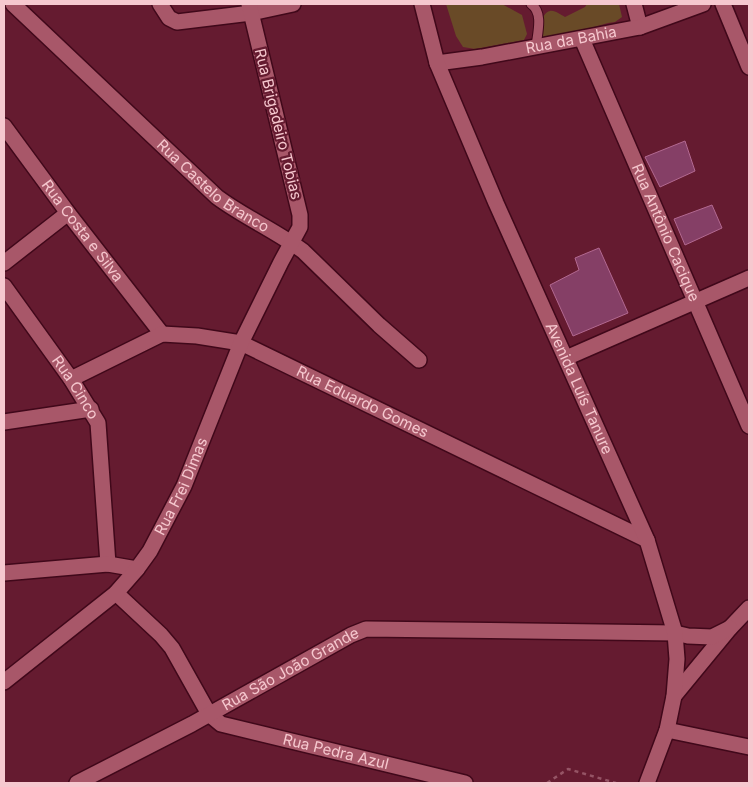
<svg xmlns="http://www.w3.org/2000/svg" width="753" height="787" viewBox="0 0 753 787" font-family="Inter,sans-serif">
<style>
.green{fill:#694a27}
.building{fill:#853f66;stroke:#b36991}
.lines{fill:none;stroke-linecap:round;stroke-linejoin:round}
.lane-casing{stroke:#40081a;stroke-width:11}
.street-casing{stroke:#40081a;stroke-width:18}
.secondary-casing{stroke:#40081a;stroke-width:18}
.path{stroke:#955465;stroke-width:2.5;stroke-dasharray:4 4;stroke-linecap:butt}
.lane{stroke:#a85769;stroke-width:9}
.street{stroke:#a85769;stroke-width:15}
.secondary{stroke:#a85769;stroke-width:15}
.labels{text-anchor:middle;stroke-width:4.5;stroke-linejoin:round;paint-order:stroke}
.street-label{font-size:15px;fill:#f6c8cf;stroke:#651b30}
</style>
<rect width="100%" height="100%" fill="#651b30"/>
<g class="green">
<path d="M446 4H502L522 15 527 34 524 40 475 49 463 47 456 36Z"/>
<path d="M587 4H619L622 17 615 22 608 23 548 40 543 39C540 32 540 13 550 11 555 10 561 15 565 17L585 7Z"/>
</g>
<g class="building">
<path d="M685 141 695 171 660 187 645 157Z"/>
<path d="M712 205 722 228 685 245 674 219Z"/>
<path d="M599 248 628 313 573 336 550 285 579 270 575 258Z"/>
</g>
<g class="lines">
<defs>
<path id="lane" d="M531 4C544 13 537 34 536 47"/>
<g id="street">
<path id="s1" d="M13 4 217 197C244 217 276 231 303 251L379 325 419 360"/>
<path d="M160 4 169 18 177 22 251 13 293 4"/>
<path d="M634 4 640 27"/>
<path d="M723 4 749 67"/>
<path id="s2" d="M582 39 749 426"/>
<path id="s3" d="M437 63 482 57 640 27 703 4"/>
<path id="s4" d="M4 126 68 213 162 334"/>
<path d="M4 263 68 213"/>
<path id="s5" d="M4 286 71 379 98 423 108 564"/>
<path d="M566 358 749 278"/>
<path id="s6" d="M71 379 162 334 197 336 241 343 647 540"/>
<path d="M4 422 91 409"/>
<path d="M4 573 108 564 137 569"/>
<path id="s7" d="M116 593 161 635 172 648 209 714 221 724 465 783"/>
<path id="s8" d="M4 682 116 593 137 569 150 551 184 486 241 343 281 262 300 227V215L249 4"/>
<path d="M674 696 730 628 749 608"/>
<path d="M667 730 749 747"/>
<path id="s9" d="M77 783 192 724 351 635 366 629 675 633 688 636 712 637 730 628"/>
</g>
<g id="secondary">
<path id="s10" d="M422 4 437 63 496 203 647 540 675 633 677 659 674 696 667 730 647 783"/>
</g>
</defs>
<use href="#lane" class="lane-casing"/>
<use href="#street" class="street-casing"/>
<use href="#secondary" class="secondary-casing"/>
<path class="path" d="M547 783 568 769 616 783"/>
<use href="#lane" class="lane"/>
<use href="#street" class="street"/>
<use href="#secondary" class="secondary"/>
</g>
<g class="labels">
<g class="street-label">
<text dy="5" stroke="none"><textPath href="#s3" startOffset="136">Rua da Bahia</textPath></text>
<text transform="translate(278 124) rotate(76)" y="5">Rua Brigadeiro Tobias</text>
<text dy="5" stroke="none"><textPath href="#s1" startOffset="271">Rua Castelo Branco</textPath></text>
<text dy="5" stroke="none"><textPath href="#s4" startOffset="131">Rua Costa e Silva</textPath></text>
<text dy="5" stroke="none"><textPath href="#s2" startOffset="211">Rua Antônio Cacique</textPath></text>
<text dy="5" stroke="none"><textPath href="#s5" startOffset="124">Rua Cinco</textPath></text>
<text dy="5" stroke="none"><textPath href="#s10" startOffset="416">Avenida Luís Tanure</textPath></text>
<text dy="5" stroke="none"><textPath href="#s6" startOffset="316">Rua Eduardo Gomes</textPath></text>
<text dy="5" stroke="none"><textPath href="#s8" startOffset="269">Rua Frei Dimas</textPath></text>
<text dy="5" stroke="none"><textPath href="#s9" startOffset="242">Rua São João Grande</textPath></text>
<text dy="5" stroke="none"><textPath href="#s7" startOffset="288">Rua Pedra Azul</textPath></text>
</g>
</g>
<rect width="753" height="787" fill="none" stroke="#f6c8cf" stroke-width="10"/>
</svg>
